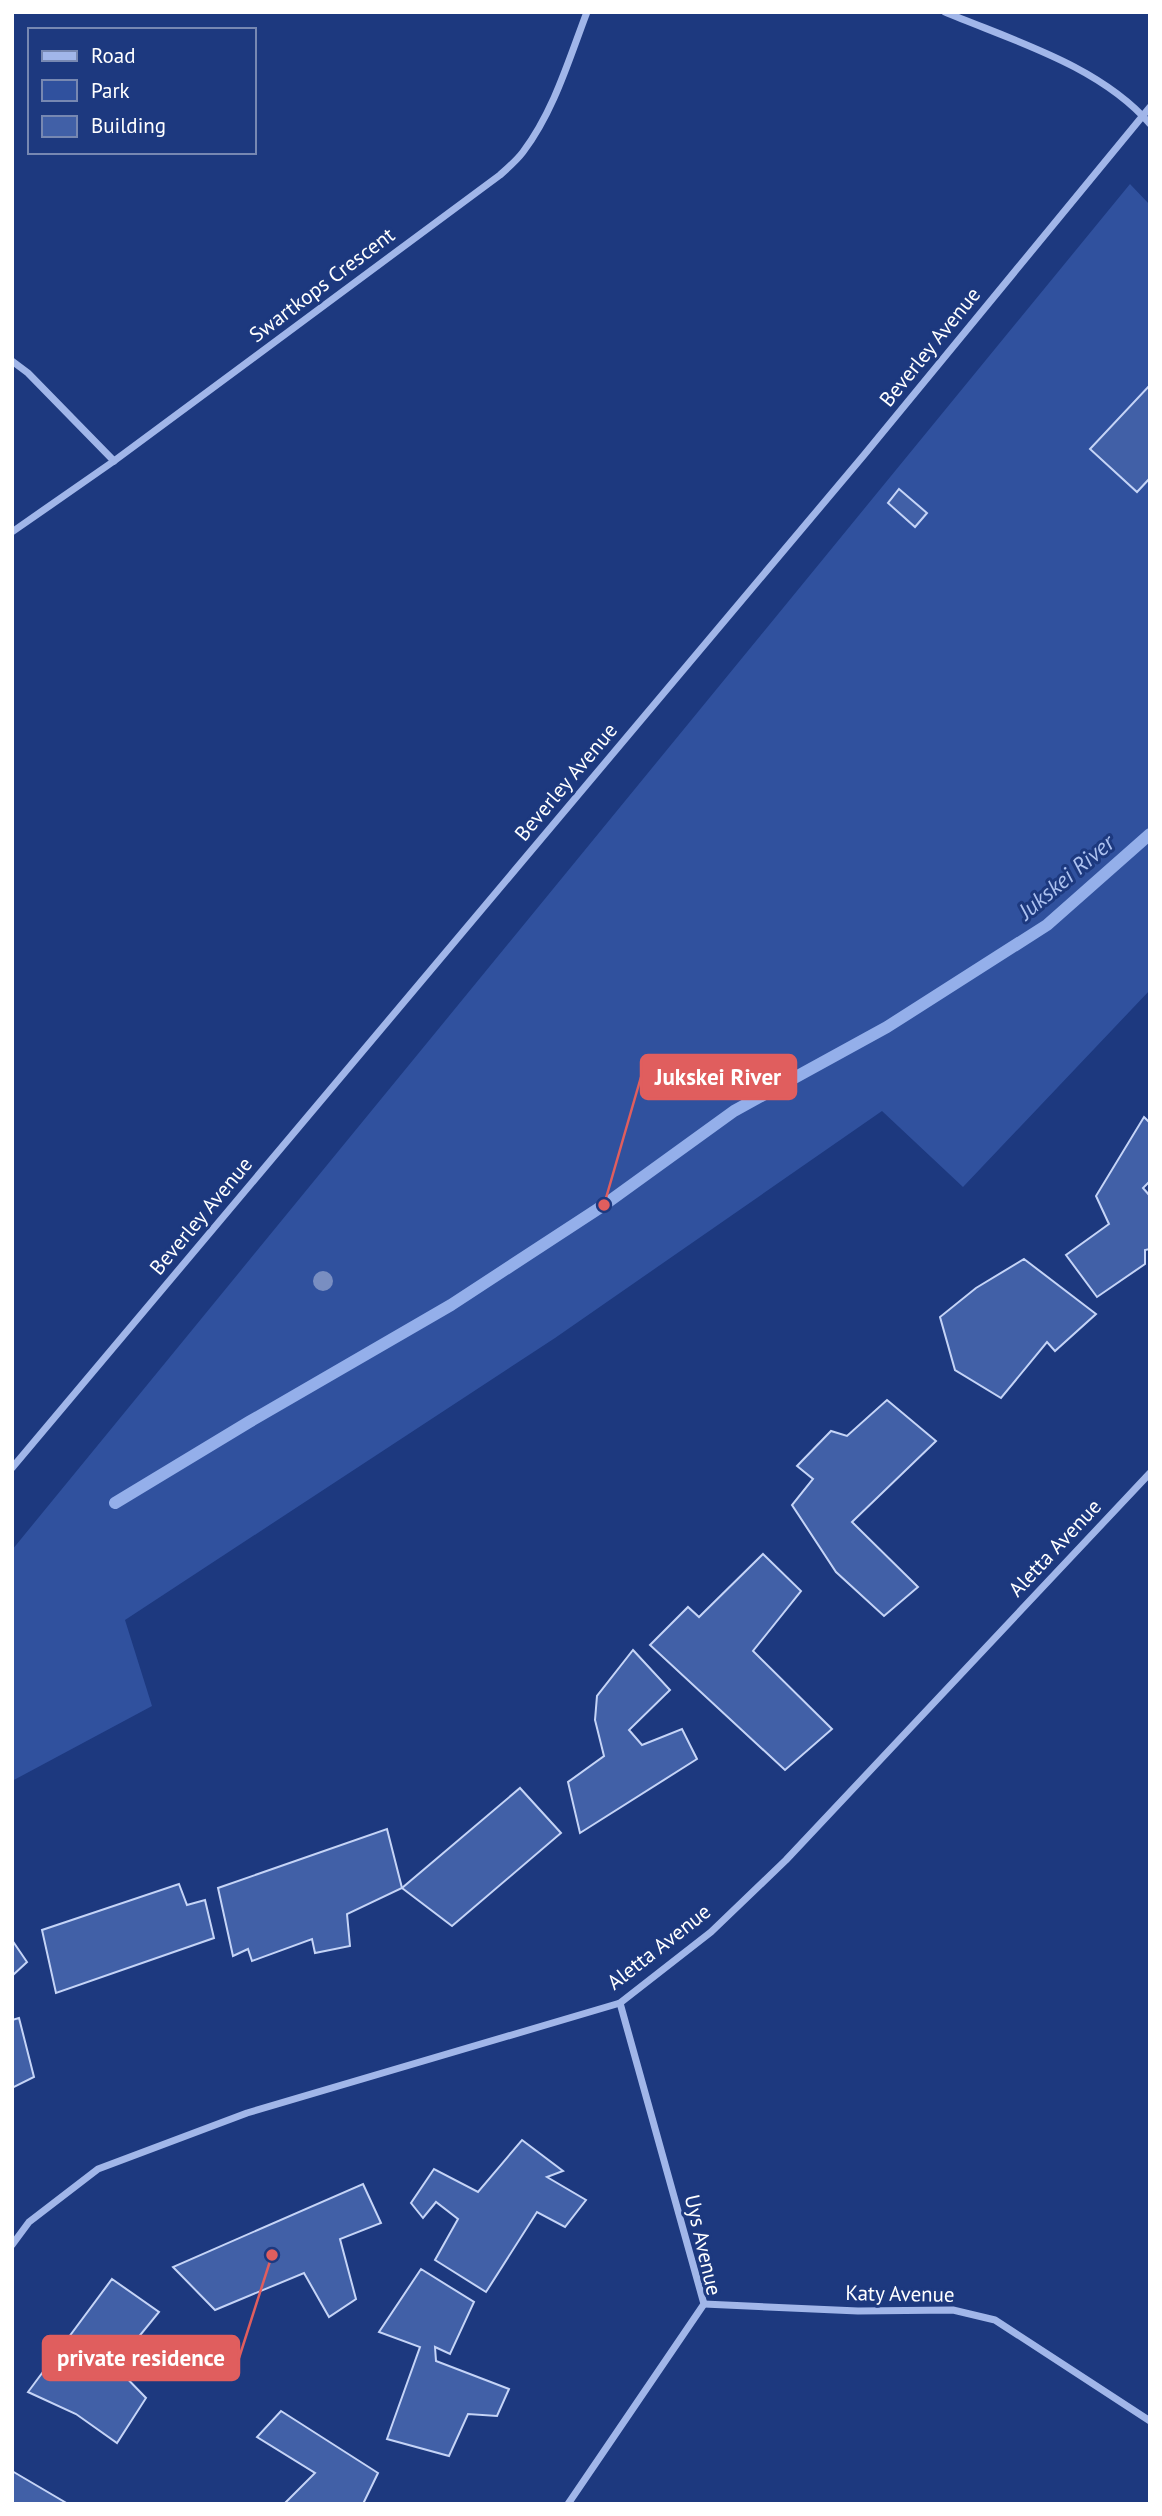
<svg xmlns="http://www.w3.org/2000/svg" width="1162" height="2516" viewBox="0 0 1162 2516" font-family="'PT Sans',sans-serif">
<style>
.green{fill:#30519e}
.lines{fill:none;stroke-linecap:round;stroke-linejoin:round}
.stream{stroke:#94afea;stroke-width:12}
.building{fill:#4160a7;stroke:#c5d4f7;stroke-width:2}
.street{stroke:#a1b6e9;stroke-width:7}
.tree{fill:#798ec1}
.labels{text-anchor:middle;stroke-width:6;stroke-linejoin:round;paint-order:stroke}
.street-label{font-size:21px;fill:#fff;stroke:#1d397f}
.water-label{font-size:23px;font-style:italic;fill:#acc1f0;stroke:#1d397f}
.leader{fill:none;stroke:#e05e5e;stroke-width:2.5}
.callout-dot{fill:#e05e5e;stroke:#1d397f;stroke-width:2.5}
.callout{fill:#e05e5e;stroke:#e05e5e;stroke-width:2.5}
.callout-label{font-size:23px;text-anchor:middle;font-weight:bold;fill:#fff}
</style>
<rect width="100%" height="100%" fill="#1d397f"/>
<path class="green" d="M1130 184 1150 205V990L963 1187 882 1111 555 1338 125 1620 152 1706 12 1781V1550Z"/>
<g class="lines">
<path class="stream" d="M115 1503 249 1422 451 1305 604 1205 734 1111 887 1027 1047 925 1150 834"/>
</g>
<g class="building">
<path d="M1150 385V478L1137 492 1090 449Z"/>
<path d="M899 489 927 513 915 527 888 503Z"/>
<path d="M1144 1117 1150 1123V1181L1143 1188 1150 1196V1249L1145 1250V1264L1097 1297 1066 1255 1109 1224 1096 1196Z"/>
<path d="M1024 1259 1096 1314 1055 1351 1047 1342 1001 1398 955 1370 940 1317 976 1288Z"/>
<path d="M887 1400 936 1441 852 1522 918 1587 884 1616 836 1572 792 1505 813 1479 797 1466 831 1431 847 1436Z"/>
<path d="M763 1554 801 1591 753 1651 832 1729 785 1770 650 1645 688 1607 699 1617Z"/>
<path d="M633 1650 670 1690 629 1730 642 1745 682 1729 697 1759 580 1833 568 1782 604 1756 595 1720 597 1696Z"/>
<path d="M520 1788 561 1833 452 1926 402 1888Z"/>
<path d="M387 1829 402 1888 347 1914 350 1946 315 1953 312 1939 252 1961 248 1949 233 1956 218 1888Z"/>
<path d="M179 1884 187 1905 205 1900 214 1938 56 1993 42 1930Z"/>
<path d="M12 1940 27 1962 12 1976Z"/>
<path d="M19 2018 34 2077 12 2088V2020Z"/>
<path d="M522 2140 563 2171 547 2177 586 2200 565 2227 537 2212 486 2292 435 2260 458 2219 436 2202 423 2218 411 2203 434 2169 478 2192Z"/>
<path d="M363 2184 381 2223 340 2239 356 2299 329 2317 304 2273 215 2310 173 2267Z"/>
<path d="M421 2269 474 2302 450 2354 435 2347 436 2361 509 2389 497 2416 468 2414 449 2456 387 2439 420 2347 379 2332Z"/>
<path d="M112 2279 159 2312 115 2366 146 2398 117 2443 76 2414 28 2392Z"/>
<path d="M281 2411 378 2473 363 2504H284L315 2473 257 2437Z"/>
<path d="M12 2471 68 2504H12Z"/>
</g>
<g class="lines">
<g class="street">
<path d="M945 12C1014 41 1100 66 1150 124"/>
<path d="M12 361 28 373 114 461"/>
<path d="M12 532 114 461 500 175C508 168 517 160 523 152 554 111 569 59 587 12"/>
<path d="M12 1468 864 455 1150 107"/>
<path d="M12 2245 29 2222 98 2169 247 2113 620 2003 711 1932 786 1860 1150 1473"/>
<path d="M704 2304 858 2311 953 2310 995 2320 1150 2421"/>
<path d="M568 2504 704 2304 620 2003"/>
</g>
</g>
<circle class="tree" cx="323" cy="1281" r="10"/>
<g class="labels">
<g class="street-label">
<text transform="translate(322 285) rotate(-37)" y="7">Swartkops Crescent</text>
<text transform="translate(930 347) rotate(-51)" y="7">Beverley Avenue</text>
<text transform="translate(566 782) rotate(-50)" y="7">Beverley Avenue</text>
<text transform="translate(201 1216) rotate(-50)" y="7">Beverley Avenue</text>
<text transform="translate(1055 1548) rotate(-47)" y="7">Aletta Avenue</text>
<text transform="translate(659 1947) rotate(-38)" y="7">Aletta Avenue</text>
<text transform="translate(703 2245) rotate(77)" y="7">Uys Avenue</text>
<text transform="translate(900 2294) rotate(1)" y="7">Katy Avenue</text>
</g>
<g class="water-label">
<text transform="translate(1066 877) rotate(-40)" y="8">Jukskei River</text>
</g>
</g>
<path class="leader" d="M604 1205L641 1077M272 2255L239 2358"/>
<g class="callout-dot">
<circle cx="604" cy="1205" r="7"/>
<circle cx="272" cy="2255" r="7"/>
</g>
<g class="callout">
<rect x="641" y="1055" width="155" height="44" rx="7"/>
<rect x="43" y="2336" width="196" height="44" rx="7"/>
</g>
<g class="callout-label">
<text x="718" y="1085">Jukskei River</text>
<text x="141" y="2366">private residence</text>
</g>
<rect width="1162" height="2516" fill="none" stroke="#ffffff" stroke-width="28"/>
<rect x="28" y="28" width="228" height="126" fill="#1d397f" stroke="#7788b2" stroke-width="2"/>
<rect x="42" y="51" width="35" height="10" fill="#a1b6e9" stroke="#7788b2" stroke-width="2"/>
<text x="91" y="63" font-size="21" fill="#ffffff">Road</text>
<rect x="42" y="80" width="35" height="21" fill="#30519e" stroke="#7788b2" stroke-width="2"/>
<text x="91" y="98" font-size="21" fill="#ffffff">Park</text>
<rect x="42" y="116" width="35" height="21" fill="#4160a7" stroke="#7788b2" stroke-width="2"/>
<text x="91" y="133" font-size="21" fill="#ffffff">Building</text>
</svg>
